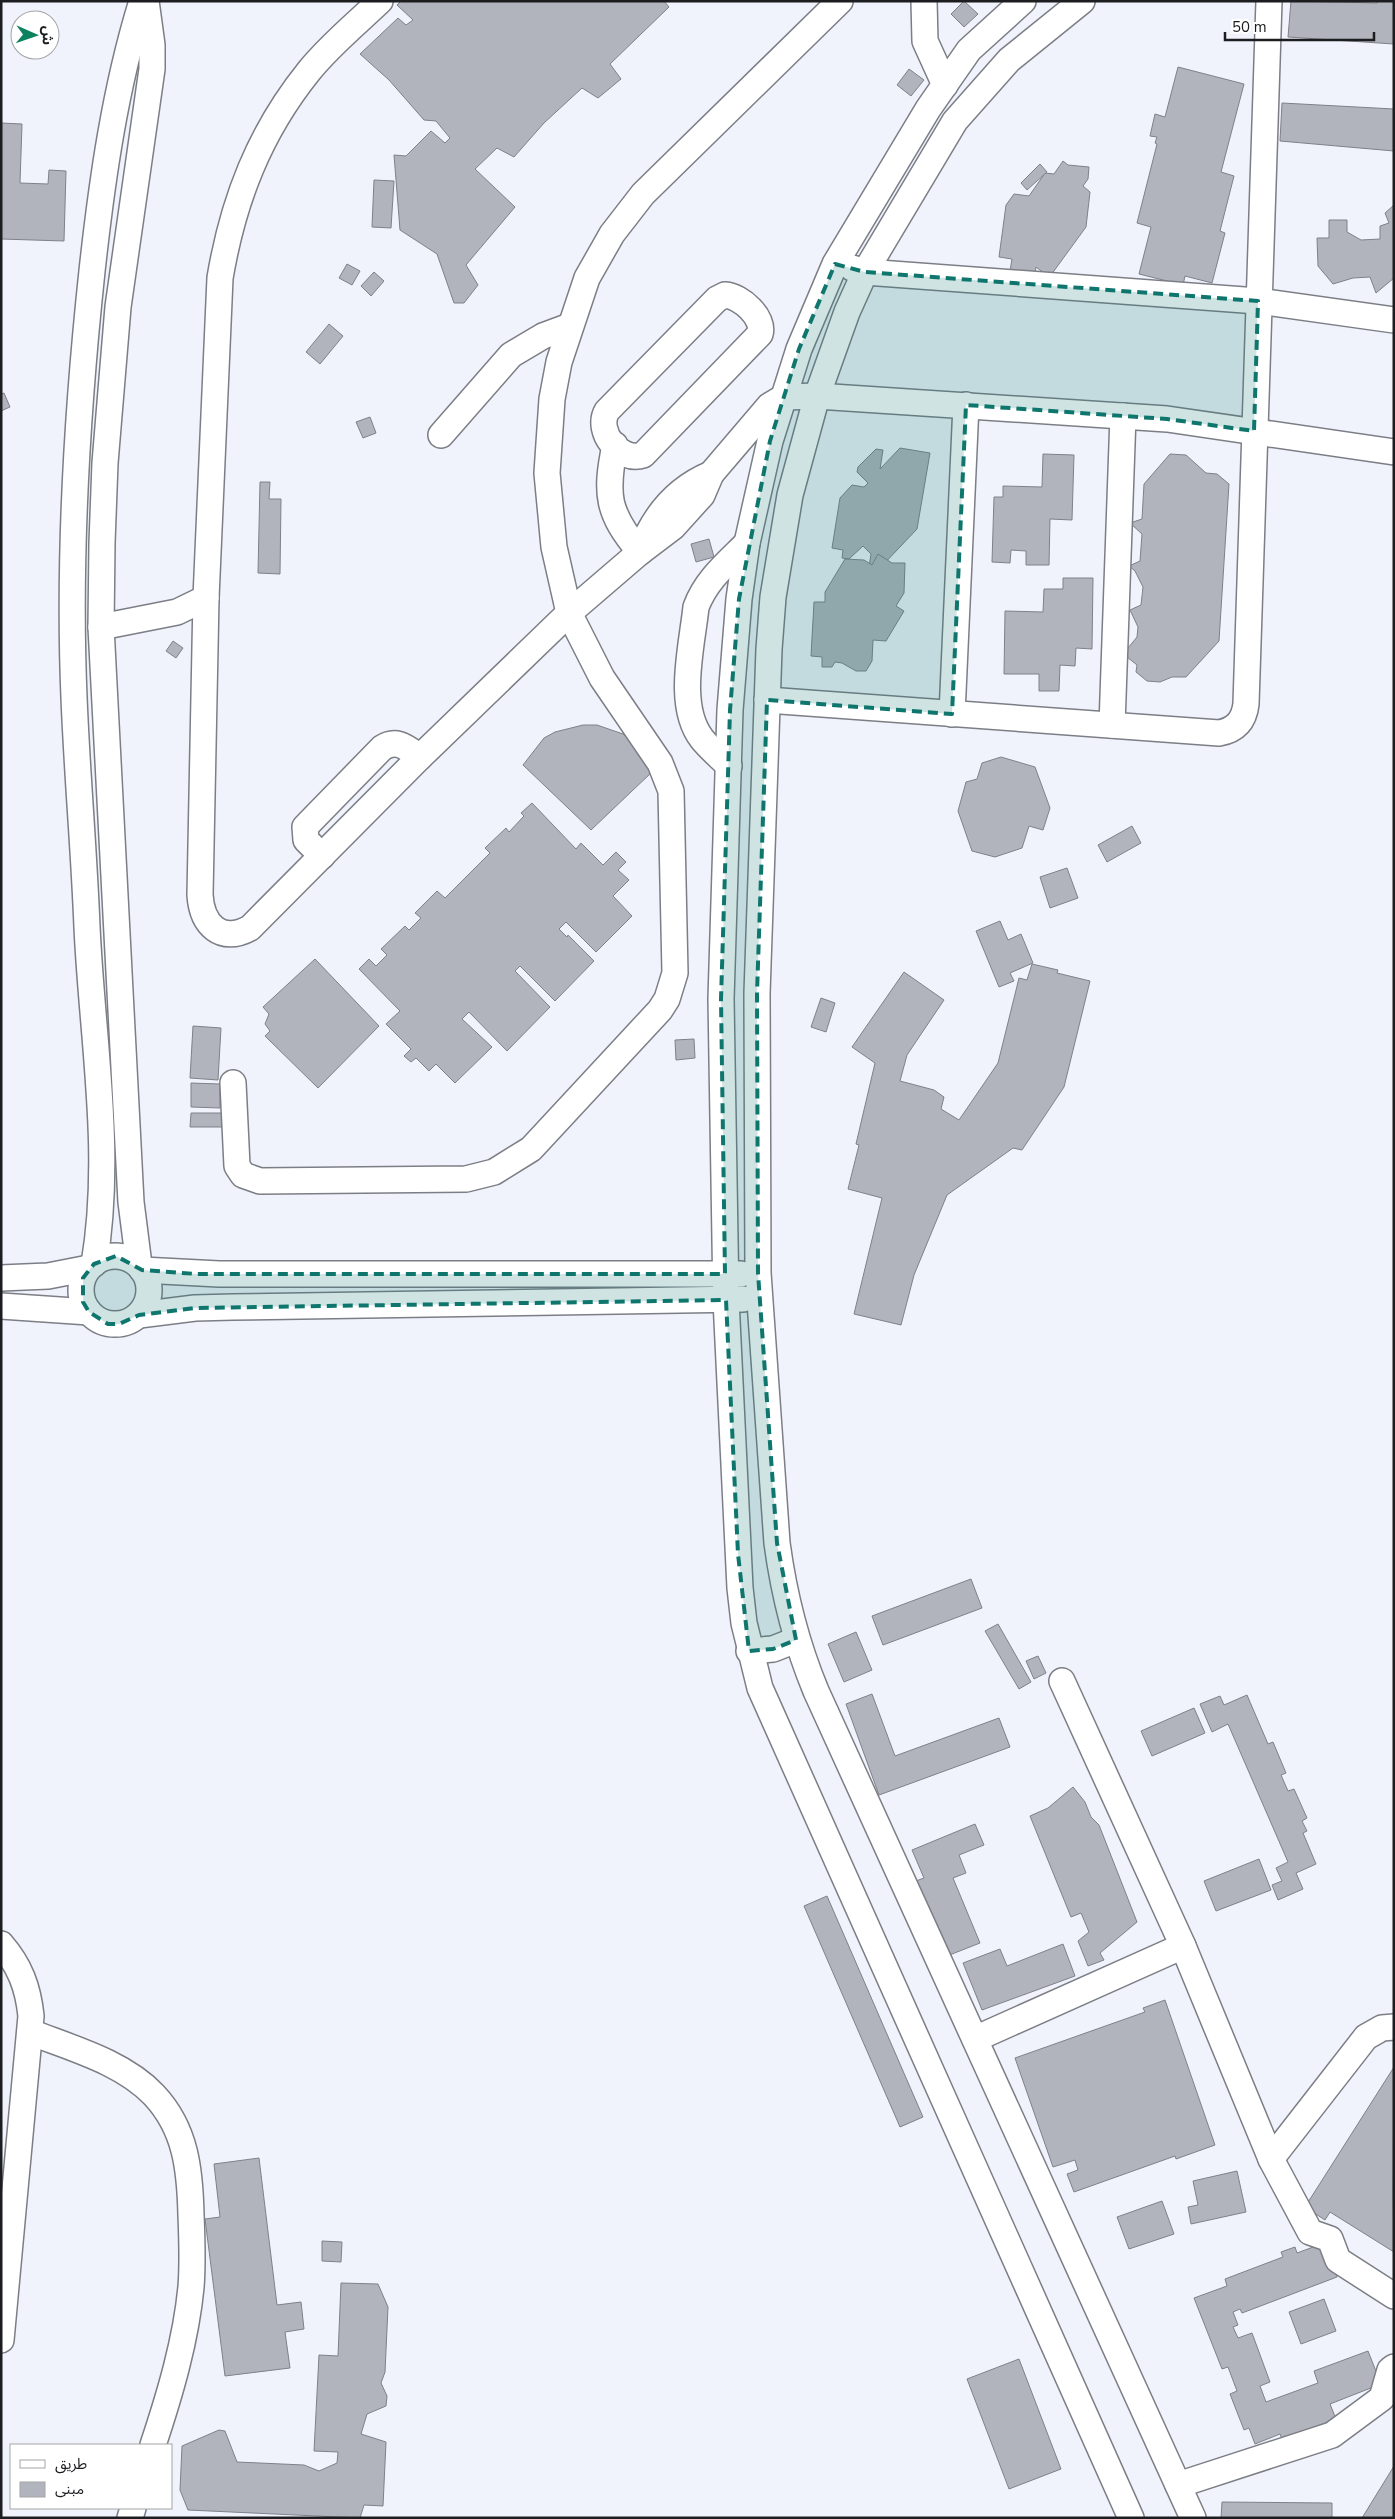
<svg xmlns="http://www.w3.org/2000/svg" width="1395" height="2519" viewBox="0 0 1395 2519" font-family="'Nunito Sans','Noto Sans Arabic',sans-serif">
<style>
.building{fill:#b1b4bc;stroke:#7e8188}
.lines{fill:none;stroke-linecap:round;stroke-linejoin:round}
.minor-casing{stroke:#7c7e86;stroke-width:28}
.minor{stroke:#fff;stroke-width:25}
.marked{fill:#0f766e;fill-opacity:0.2;stroke:#0f766e;stroke-width:4;stroke-dasharray:10 6;stroke-linejoin:round}
</style>
<rect width="100%" height="100%" fill="#f0f3fb"/>
<g class="building">
<path d="M401 1H664L669 7 610 64 621 79 598 98 582 88 544 123 514 157 497 148 475 169 515 207 466 265 478 285 464 303H454L437 254 400 230 394 155 406 156 431 131 445 143 450 138 436 121 424 120 389 80 360 54 398 18 406 25 413 20 397 5Z"/>
<path d="M964 1 978 14 964 27 951 14Z"/>
<path d="M1291 1 1377 3V1H1394V44L1288 37Z"/>
<path d="M1178 67 1244 84 1221 172 1234 176 1220 231 1225 233 1212 283 1185 276 1183 285 1139 274 1151 227 1137 223 1157 144 1155 143 1157 137 1150 136 1155 114 1165 117Z"/>
<path d="M909 69 924 80 911 96 897 85Z"/>
<path d="M1282 103 1394 109V151L1280 141Z"/>
<path d="M1 123 22 124 20 183 48 184 49 170 66 171 64 241 1 239Z"/>
<path d="M1063 161 1068 165 1089 167 1088 179 1083 186 1090 192 1086 227 1051 275 1045 274 1036 267 1035 274 1010 271 1012 259 999 257 1006 205 1014 194 1029 196 1045 173 1054 174Z"/>
<path d="M1040 164 1047 172 1027 190 1021 183Z"/>
<path d="M374 180 394 181 391 228 372 227Z"/>
<path d="M1394 205V278L1376 293 1370 277 1353 278 1333 284 1318 266 1317 238H1329V220H1347V232L1361 240 1380 239V226L1389 223 1385 213Z"/>
<path d="M347 264 360 271 352 285 339 278Z"/>
<path d="M374 272 384 281 371 296 361 286Z"/>
<path d="M329 324 343 336 320 364 306 352Z"/>
<path d="M4 393 10 407 1 411V394Z"/>
<path d="M370 417 376 433 363 438 356 422Z"/>
<path d="M900 448 930 453 917 529 880 568 869 567 871 554 863 546 849 559 842 558 843 550 832 548 840 498 852 485 864 487 868 483 857 472 858 467 876 449 883 450 880 469Z"/>
<path d="M1043 454 1074 455 1072 520 1050 519 1049 565H1026V551L1011 550 1010 563 992 562 994 497H1003V486L1042 487Z"/>
<path d="M1170 454 1186 455 1206 473 1217 474 1229 484 1219 641 1186 677H1172L1160 682 1147 681 1136 672 1137 665 1127 657 1128 648 1137 637 1138 627 1130 610 1141 605 1143 587 1135 571 1129 566 1140 561 1142 534 1130 523 1142 519 1144 484Z"/>
<path d="M260 482H270L269 499H281L280 574 258 573Z"/>
<path d="M709 539 714 557 696 562 691 544Z"/>
<path d="M878 554 892 563H905L904 593 896 606 904 611 886 641 873 640 872 661 866 671H856L842 663 835 662 832 667H822V657L811 656 814 602H825V592L845 559 864 560 872 565Z"/>
<path d="M1063 578H1093L1092 649 1076 648 1075 666 1060 665 1059 691H1039V674H1004L1005 611 1043 612 1044 589H1063Z"/>
<path d="M173 641 183 648 176 658 166 651Z"/>
<path d="M583 725H597L623 734 633 743 652 772 591 830 523 765 544 738 555 732Z"/>
<path d="M1001 757 1035 767 1050 808 1043 830 1029 826 1022 848 995 857 972 851 958 811 966 782 977 779 982 763Z"/>
<path d="M532 803 576 849 581 843 603 865 616 852 626 862 618 870 629 880 613 896 632 916 596 952 566 922 559 929 567 937 568 935 594 961 555 1001 520 966 515 971 550 1007 507 1051 469 1012 462 1019 492 1047 455 1083 436 1064 429 1071 416 1058 411 1062 404 1056 411 1049 386 1024 400 1011 359 969 369 959 376 966 387 955 381 949 405 926 409 930 421 918 415 913 437 891 445 898 490 853 485 848 506 828 509 832 524 816 521 813Z"/>
<path d="M1132 826 1141 843 1107 862 1098 845Z"/>
<path d="M1067 868 1078 898 1050 908 1040 877Z"/>
<path d="M1000 921 1008 940 1021 934 1033 963 1010 973 1014 981 999 987 976 931Z"/>
<path d="M315 959 379 1026 318 1088 265 1036 270 1031 265 1024 269 1014 263 1007Z"/>
<path d="M1032 964 1058 970 1057 973 1090 981 1064 1087 1022 1150 1013 1148 947 1195 914 1275 901 1325 854 1314 882 1198 848 1189 859 1145 856 1144 875 1063 852 1047 904 972 944 1000 907 1055 900 1081 934 1090 944 1097 941 1109 959 1120 998 1063 1019 978 1027 980Z"/>
<path d="M821 998 835 1003 826 1032 811 1027Z"/>
<path d="M193 1026 221 1028 218 1080 190 1078Z"/>
<path d="M694 1039 695 1058 676 1060 675 1040Z"/>
<path d="M191 1083 220 1084V1108L191 1107Z"/>
<path d="M191 1113H224V1127H190Z"/>
<path d="M971 1579 982 1608 883 1645 872 1616Z"/>
<path d="M998 1624 1031 1682 1019 1689 985 1631Z"/>
<path d="M856 1632 872 1670 844 1682 828 1644Z"/>
<path d="M1038 1656 1046 1673 1034 1679 1026 1661Z"/>
<path d="M872 1694 895 1756 999 1718 1010 1747 879 1795 846 1704Z"/>
<path d="M1247 1695 1268 1744 1273 1742 1286 1773 1281 1775 1288 1791 1294 1789 1307 1818 1302 1821 1307 1831 1303 1833 1316 1864 1296 1873 1303 1889 1278 1900 1272 1885 1282 1881 1276 1868 1288 1862 1228 1724 1212 1732 1200 1704 1220 1696 1224 1705Z"/>
<path d="M1194 1708 1205 1733 1152 1756 1141 1731Z"/>
<path d="M1073 1787 1085 1802 1091 1817 1099 1825 1137 1922 1100 1953 1104 1960 1088 1966 1078 1941 1089 1932 1081 1913 1071 1917 1030 1816 1048 1808Z"/>
<path d="M975 1824 984 1845 959 1855 966 1873 953 1878 980 1943 947 1956 916 1881 924 1878 912 1850Z"/>
<path d="M1259 1859 1271 1890 1216 1911 1204 1881Z"/>
<path d="M827 1896 923 2117 900 2127 804 1906Z"/>
<path d="M1063 1944 1075 1976 982 2010 963 1963 1000 1949 1007 1966Z"/>
<path d="M1165 2000 1215 2145 1176 2159 1175 2156 1074 2192 1067 2174 1078 2170 1075 2160 1053 2167 1015 2058 1145 2012 1143 2008Z"/>
<path d="M1394 2067 1393 2190 1394 2252 1330 2212 1325 2220 1305 2207Z"/>
<path d="M259 2158 277 2305 301 2302 304 2329 285 2332 290 2368 225 2376 205 2219 220 2217 214 2164Z"/>
<path d="M1237 2171 1246 2212 1191 2224 1188 2207 1198 2205 1193 2181Z"/>
<path d="M1162 2201 1174 2234 1129 2249 1117 2217Z"/>
<path d="M322 2241 342 2242 341 2262 322 2261Z"/>
<path d="M1324 2243 1337 2277 1242 2313 1240 2309 1233 2312 1238 2325 1233 2327 1238 2338 1252 2333 1270 2382 1260 2386 1266 2402 1318 2383 1314 2371 1368 2351 1381 2384 1330 2404 1336 2419 1282 2439 1280 2434 1255 2444 1249 2428 1244 2430 1230 2394 1237 2391 1228 2367 1222 2369 1194 2298 1227 2286 1225 2279 1283 2257 1281 2252 1295 2247 1297 2253Z"/>
<path d="M341 2283 378 2284 388 2307 385 2372 381 2383 387 2396 386 2406 367 2414 361 2434 386 2442 383 2506 364 2505 360 2518 188 2510 180 2490 182 2446 219 2430 225 2431 237 2462 304 2465 319 2471 337 2463 338 2452 314 2451 319 2355 338 2356Z"/>
<path d="M1324 2299 1336 2331 1301 2344 1289 2312Z"/>
<path d="M1019 2359 1061 2469 1009 2489 967 2379Z"/>
<path d="M1394 2466V2518H1362Z"/>
<path d="M1222 2502 1332 2503V2518H1221Z"/>
</g>
<g class="lines">
<defs>
<g id="minor">
<path d="M380 1C356 24 329 46 309 71 259 133 233 201 220 278L206 598 200 895C202 925 221 944 250 928L420 757 569 613 640 552 673 527 702 495 711 474 769 406 784 397 817 396 1167 419 1394 452"/>
<path d="M924 1 925 41 945 85"/>
<path d="M1023 1 969 50 928 109 835 264 799 349 770 441 747 543 739 599 730 710 721 999 726 1300 740 1588 744 1623 760 1688 1131 2518"/>
<path d="M1082 1 1009 60 955 121 865 272 847 312 817 396 790 495 773 597 769 649 757 993 758 1273 777 1543C784 1595 796 1643 816 1691L1193 2518"/>
<path d="M852 268 865 272 1258 301 1394 320"/>
<path d="M725 295C741 296 765 318 760 334L643 455C620 463 595 431 607 411L717 299Z"/>
<path d="M441 435 511 355 543 336 570 326"/>
<path d="M615 445C605 494 607 513 640 552"/>
<path d="M640 552C653 517 675 489 711 474"/>
<path d="M101 627 177 612 206 598"/>
<path d="M767 700 1219 733C1235 730 1244 721 1246 704L1269 1"/>
<path d="M952 714 966 405"/>
<path d="M1112 725 1123 416"/>
<path d="M729 766C720 757 710 749 702 739 676 706 692 646 696 607 706 580 727 563 747 543"/>
<path d="M322 856 306 840 305 827 382 748C397 738 407 748 420 757"/>
<path d="M233 1083 237 1166 243 1175 260 1181 466 1179 494 1172 531 1149 660 1010 667 999 675 973 671 791 660 763 602 678 569 613 554 547 547 473 552 399 559 362 587 278 612 234 643 194 840 1"/>
<circle cx="115" cy="1290" r="34"/>
<path d="M94 1264C113 1153 92 1038 87 927 84 850 77 774 74 697 68 555 77 412 92 271 102 180 115 88 142 1"/>
<path d="M139 1265 131 1202 101 627 102 543 105 463 118 307 152 69V45L146 1"/>
<path d="M142 1270 219 1274H741"/>
<path d="M1 1278 48 1276 89 1268"/>
<path d="M1 1306 89 1312"/>
<path d="M139 1315 195 1308 233 1307 743 1299"/>
<path d="M749 1651 773 1649 796 1640"/>
<path d="M1062 1681 1183 1946 1271 2159 1310 2232 1330 2239 1338 2260 1394 2296"/>
<path d="M1 1944C20 1966 28 1987 31 2016L1 2340"/>
<path d="M30 2032C71 2048 123 2062 154 2095 186 2129 190 2170 191 2215 192 2239 193 2263 191 2287 186 2340 170 2394 153 2445"/>
<path d="M975 2039 1183 1946"/>
<path d="M1271 2159 1366 2037 1382 2028 1394 2027"/>
<path d="M1178 2485 1332 2435 1382 2398 1390 2370 1394 2367"/>
<path d="M130 2518 133 2508"/>
</g>
</defs>
<use href="#minor" class="minor-casing"/>
<use href="#minor" class="minor"/>
</g>
<path class="marked" d="M835 264 865 272 1258 301 1254 431 1167 419 966 405 952 714 767 700 757 993 758 1273 777 1543 796 1640 773 1649 749 1651 738 1554 726 1300 195 1308 139 1315 119 1324H108L89 1312 83 1302V1278L94 1264 116 1256 142 1270 197 1274H725L721 999 730 710 739 599 770 441 799 349Z"/>
<rect width="1395" height="2519" fill="none" stroke="#1c1d20" stroke-width="5"/>
<rect x="10" y="2444" width="162" height="65" fill="#ffffff" stroke="#a4a5a6"/>
<rect x="20" y="2460" width="25" height="8" fill="#ffffff" stroke="#a4a5a6"/>
<text x="55" y="2469" font-size="15" fill="#1c1d20">طريق</text>
<rect x="20" y="2482" width="25" height="15" fill="#b1b4bc" stroke="#a4a5a6"/>
<text x="55" y="2494" font-size="15" fill="#1c1d20">مبنى</text>
<g transform="translate(35 35) rotate(92)"><circle r="24" fill="#ffffff" stroke="#a4a5a6"/>
<path d="M0-4L9 19L0 12L-9 19Z" fill="#0e8260"/>
<text y="-8" font-size="14" font-weight="bold" text-anchor="middle" fill="#1c1d20">ش</text>
</g>
<path d="M1225 32v8h149v-8" fill="none" stroke="#1c1d20" stroke-width="2.5"/>
<text x="1232" y="32" font-size="15" fill="#1c1d20" stroke="#ffffff" stroke-width="4" paint-order="stroke">50 m</text>
</svg>
